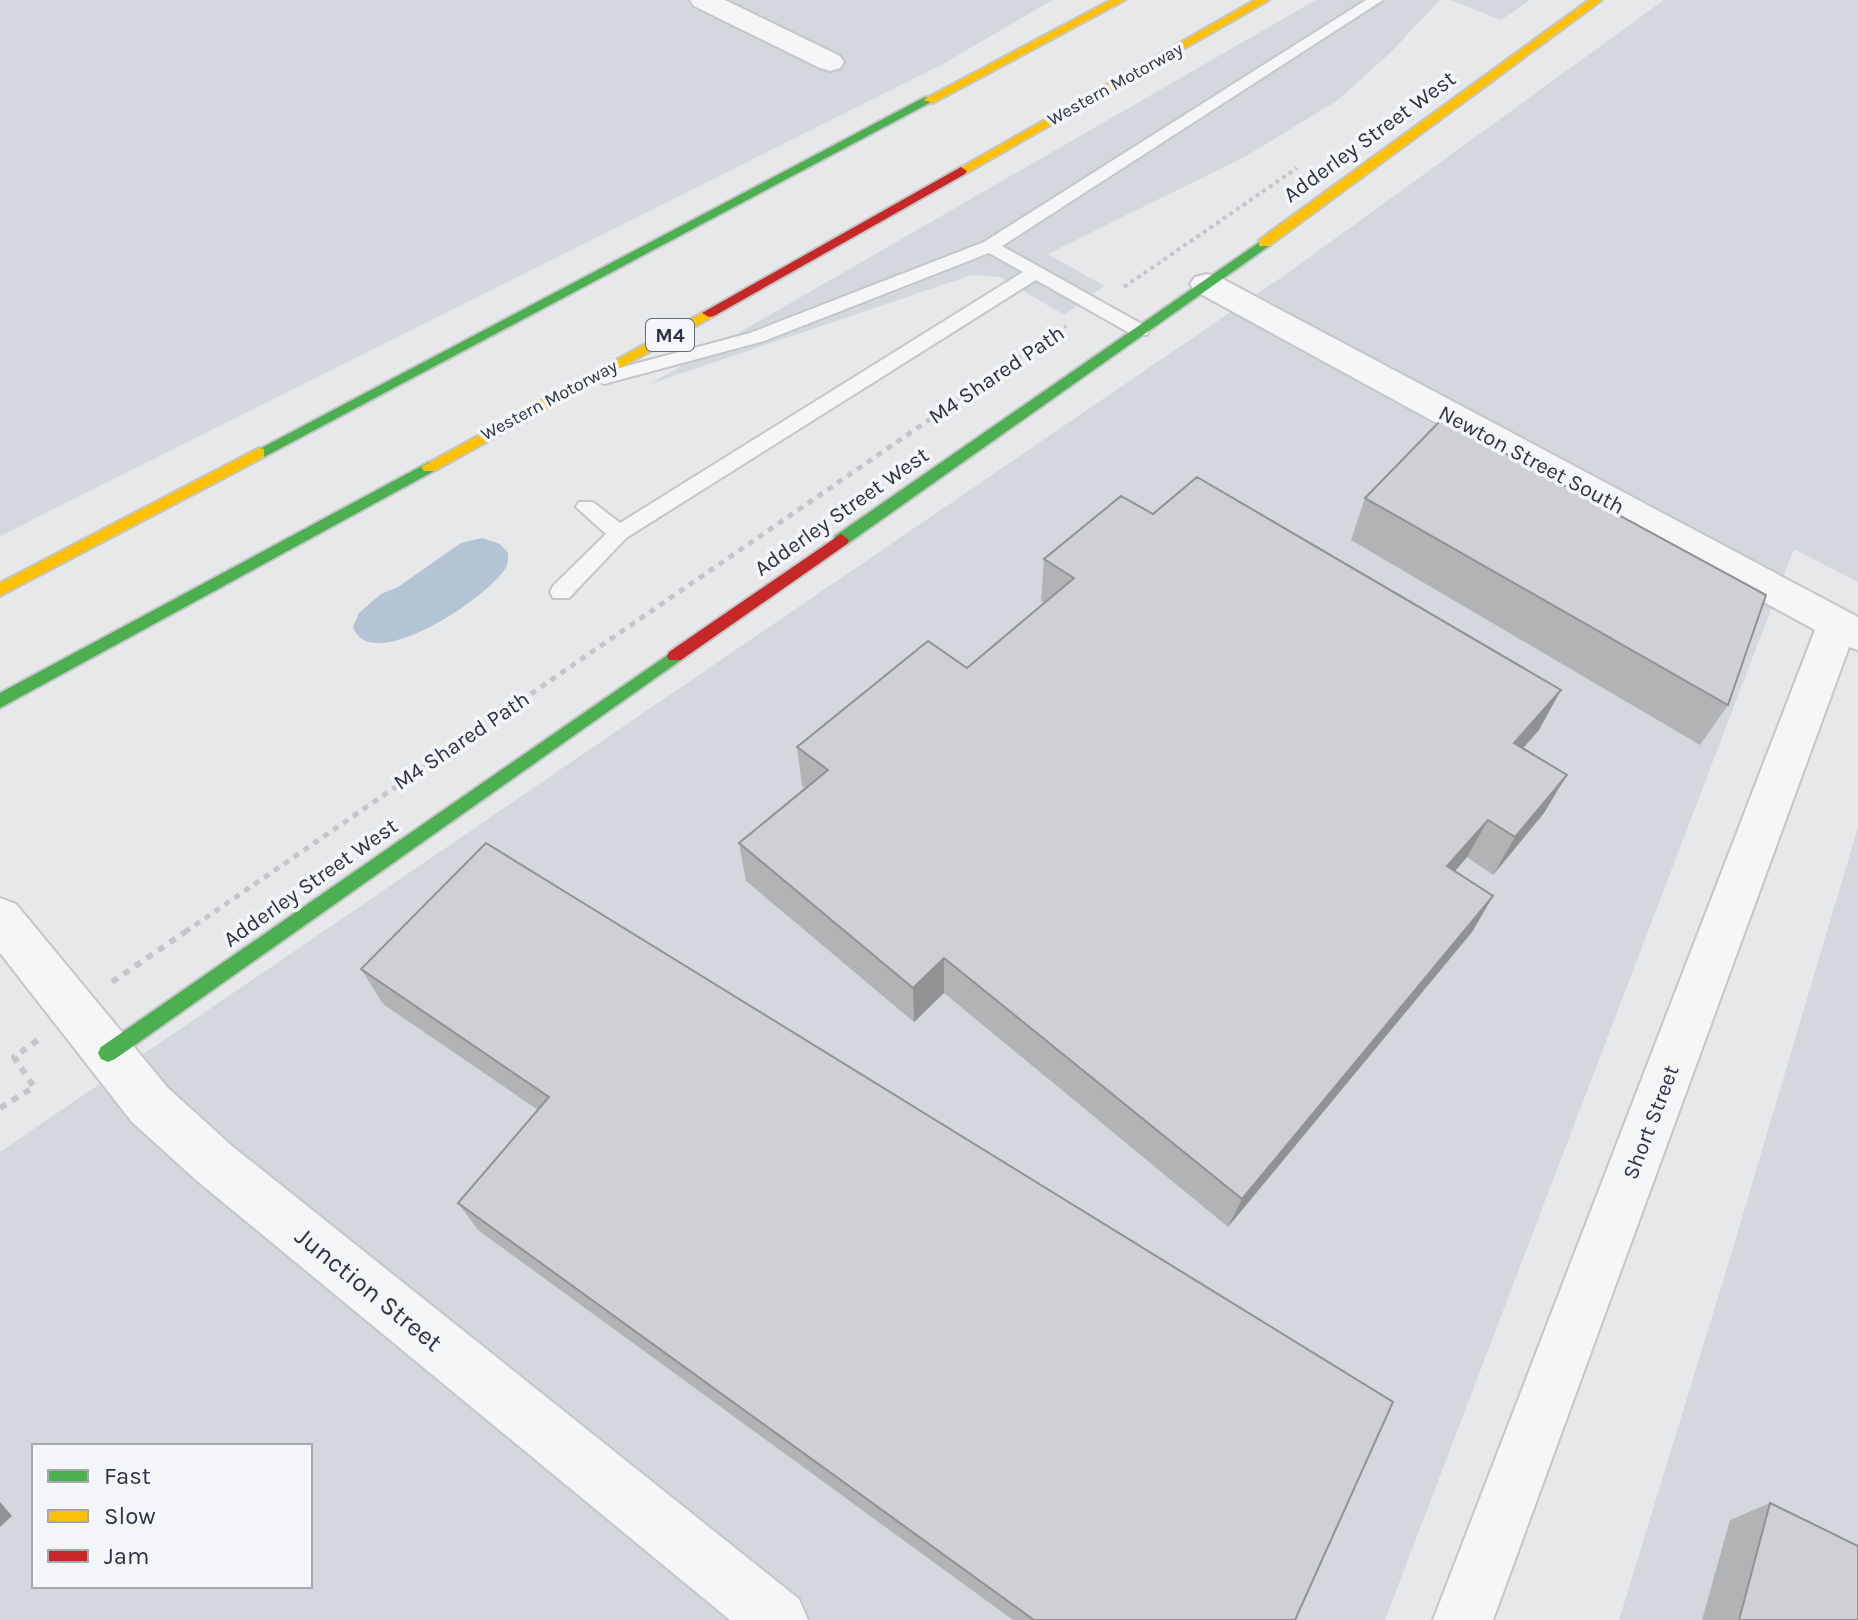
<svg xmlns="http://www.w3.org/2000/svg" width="1858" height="1620" viewBox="0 0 1858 1620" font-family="Karla,sans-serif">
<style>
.built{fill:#d4d7dd;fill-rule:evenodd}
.water{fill:#b4c4d5}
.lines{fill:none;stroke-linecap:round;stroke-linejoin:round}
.lane-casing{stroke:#c4c6c8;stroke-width:4}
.street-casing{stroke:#c4c6c8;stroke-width:4}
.fast-casing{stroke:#c4c6c8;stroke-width:4}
.slow-casing{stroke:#c4c6c8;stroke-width:4}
.jam-casing{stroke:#c4c6c8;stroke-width:4}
.path-far2{stroke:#c5c6ca;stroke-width:4;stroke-dasharray:4 4;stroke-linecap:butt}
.path-far1{stroke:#c5c6ca;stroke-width:5;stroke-dasharray:6 6;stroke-linecap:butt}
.path{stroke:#c5c6ca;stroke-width:6;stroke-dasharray:7 7;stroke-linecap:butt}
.lane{fill:#f5f6f7;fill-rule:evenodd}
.street{fill:#f5f6f7;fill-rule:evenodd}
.fast{fill:#4caf50;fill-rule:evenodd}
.slow{fill:#ffc107;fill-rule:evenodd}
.jam{fill:#c62828;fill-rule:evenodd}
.wall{fill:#b1b3b5}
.shaded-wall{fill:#909294}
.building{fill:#ced0d3;stroke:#909294;stroke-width:2}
.labels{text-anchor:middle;stroke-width:7;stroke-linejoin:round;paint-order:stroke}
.far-street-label{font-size:18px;fill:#2b3445;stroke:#f4f6f9}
.shield{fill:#f4f6f9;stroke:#676e7b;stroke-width:2}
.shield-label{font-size:20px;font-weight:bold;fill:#2b3445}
.street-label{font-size:22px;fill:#2b3445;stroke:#f4f6f9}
.near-street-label{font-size:26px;fill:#2b3445;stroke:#f4f6f9}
</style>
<rect width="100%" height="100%" fill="#e6e8ea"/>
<g class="built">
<path d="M0 0H1052L943 64 0 536Z"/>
<path d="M1316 0H1440L1390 53 1338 100 1248 155 1048 254 1104 286 1064 315 1000 277 972 275 650 384Z"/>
<path d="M1451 0H1530L1501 20Z"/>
<path d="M1664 0H1858V582L1794 549 1385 1620H0V1152L1285 275ZM34 1446H310V1586H34Z"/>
<path d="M1858 827V1620H1619L1730 1258Z"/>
</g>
<path class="water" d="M482 538 500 544 508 553C508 555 508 563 507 565 495 594 370 678 353 627L359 613 381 594 398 587 461 543Z"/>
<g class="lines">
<defs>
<path id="lane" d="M1366 0H1383L1002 246 1147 327 1149 331 1147 335H1133L1036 280 626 538 569 598H553L550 592 553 586 606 534 576 507 579 502H593L620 523 1023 272 989 253 764 341 604 384 594 378 597 374 750 333 984 242Z"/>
<g id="street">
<path d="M690 0H725L840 56 844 62 840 68 830 71 820 68 694 6Z"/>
<path d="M1207 274 1219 277 1858 617V650L1849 647 1493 1620H1433L1815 630 1195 291 1190 284 1195 277Z"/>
<path d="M0 898 16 904 168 1088 232 1146 799 1599 808 1620H730L196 1180 132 1122 0 953Z"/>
</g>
<g id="fast">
<path d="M925 97 935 100 264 457H254L252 453Z"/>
<path d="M1264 239 1269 240V246L847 544H835L833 540 835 536Z"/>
<path d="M429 462 437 467 434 471 0 708V693Z"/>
<path d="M675 650 683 656 681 660 115 1059 108 1062 101 1059 98 1053 101 1047Z"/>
</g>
<g id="slow">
<path d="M1111 0H1125L933 103 923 100Z"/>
<path d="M1255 0H1269L965 174 955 171Z"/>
<path d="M1589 0H1602L1269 246H1259V240Z"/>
<path d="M709 309 716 313 714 316 434 471H424L421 467Z"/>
<path d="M259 448 264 449V457L0 596V583Z"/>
</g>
<g id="jam">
<path d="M961 167 967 171 965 174 714 316 709 317 702 313Z"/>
<path d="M841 534 849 540 847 544 681 660H669L667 656 669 652Z"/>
</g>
</defs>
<use href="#lane" class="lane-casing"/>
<use href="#street" class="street-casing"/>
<use href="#fast" class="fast-casing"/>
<use href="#slow" class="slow-casing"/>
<use href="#jam" class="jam-casing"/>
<g class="path-far2">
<path d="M1124 287 1297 168"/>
<path d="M952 404 1066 326"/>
</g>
<path class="path-far1" d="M185 932 955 402"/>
<g class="path">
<path d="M112 982 188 930"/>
<path d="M0 1108 34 1087 14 1057 38 1040"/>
</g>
<use href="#lane" class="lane"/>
<use href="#street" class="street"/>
<use href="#fast" class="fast"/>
<use href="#slow" class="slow"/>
<use href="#jam" class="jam"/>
</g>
<g class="wall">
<path d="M1365 498 1728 705 1700 745 1351 540Z"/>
<path d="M1153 514 1539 730 1523 748 1544 813 1493 875 1467 857 1455 871 1493 896 1472 932 1228 1227 944 993 914 1022 746 881 739 843 805 788 802 786 797 747 967 668 1045 603 1041 601 1044 559Z"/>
<path d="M486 843 1295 1620H1013L478 1230 458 1203 538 1110 383 1004 361 969Z"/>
<path d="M1770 1503 1858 1620H1702L1730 1520Z"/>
</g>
<g class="shaded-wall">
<path d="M1561 690 1539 730 1493 782 1514 743Z"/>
<path d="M1567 775 1544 813 1493 875 1515 837Z"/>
<path d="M1488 820 1467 857 1428 903 1447 866Z"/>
<path d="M1493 896 1472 932 1228 1227 1242 1199Z"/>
<path d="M944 958V993L914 1022 913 988Z"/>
<path d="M0 1502 12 1516 0 1527Z"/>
</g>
<g class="building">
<path d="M1442 419 1766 595 1728 705 1365 498Z"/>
<path d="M1197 477 1561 690 1514 743 1567 775 1515 837 1488 820 1447 866 1493 896 1242 1199 944 958 913 988 739 843 828 770 797 747 928 641 967 668 1074 578 1044 559 1121 496 1153 514Z"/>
<path d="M486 843 1393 1402 1295 1620H1034L458 1203 549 1097 361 969Z"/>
<path d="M1770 1503 1858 1546V1620H1739Z"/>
</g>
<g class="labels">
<g class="far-street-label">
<text transform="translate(1115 84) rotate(-29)" y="6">Western Motorway</text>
<text transform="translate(549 400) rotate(-28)" y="6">Western Motorway</text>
</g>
<rect class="shield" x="646" y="319" width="48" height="32" rx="6"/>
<g class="shield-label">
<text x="670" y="342">M4</text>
</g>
<g class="street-label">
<text transform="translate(1369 136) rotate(-36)" y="8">Adderley Street West</text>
<text transform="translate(996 374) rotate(-34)" y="8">M4 Shared Path</text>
<text transform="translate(1532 459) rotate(28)" y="8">Newton Street South</text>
<text transform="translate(841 511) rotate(-35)" y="8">Adderley Street West</text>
<text transform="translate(461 740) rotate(-34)" y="8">M4 Shared Path</text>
<text transform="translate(310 882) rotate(-35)" y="8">Adderley Street West</text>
<text transform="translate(1650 1122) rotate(-69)" y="8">Short Street</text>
</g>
<g class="near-street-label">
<text transform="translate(369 1289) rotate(39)" y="9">Junction Street</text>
</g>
</g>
<rect x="32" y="1444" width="280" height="144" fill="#f4f6f9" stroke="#a4a8b1" stroke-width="2"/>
<rect x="48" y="1470" width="40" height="12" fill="#4caf50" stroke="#a4a8b1" stroke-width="2"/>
<text x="104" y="1484" font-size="24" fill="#2b3445">Fast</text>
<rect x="48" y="1510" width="40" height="12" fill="#ffc107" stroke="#a4a8b1" stroke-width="2"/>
<text x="104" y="1524" font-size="24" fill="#2b3445">Slow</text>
<rect x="48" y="1550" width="40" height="12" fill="#c62828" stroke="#a4a8b1" stroke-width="2"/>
<text x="104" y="1564" font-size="24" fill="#2b3445">Jam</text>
</svg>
